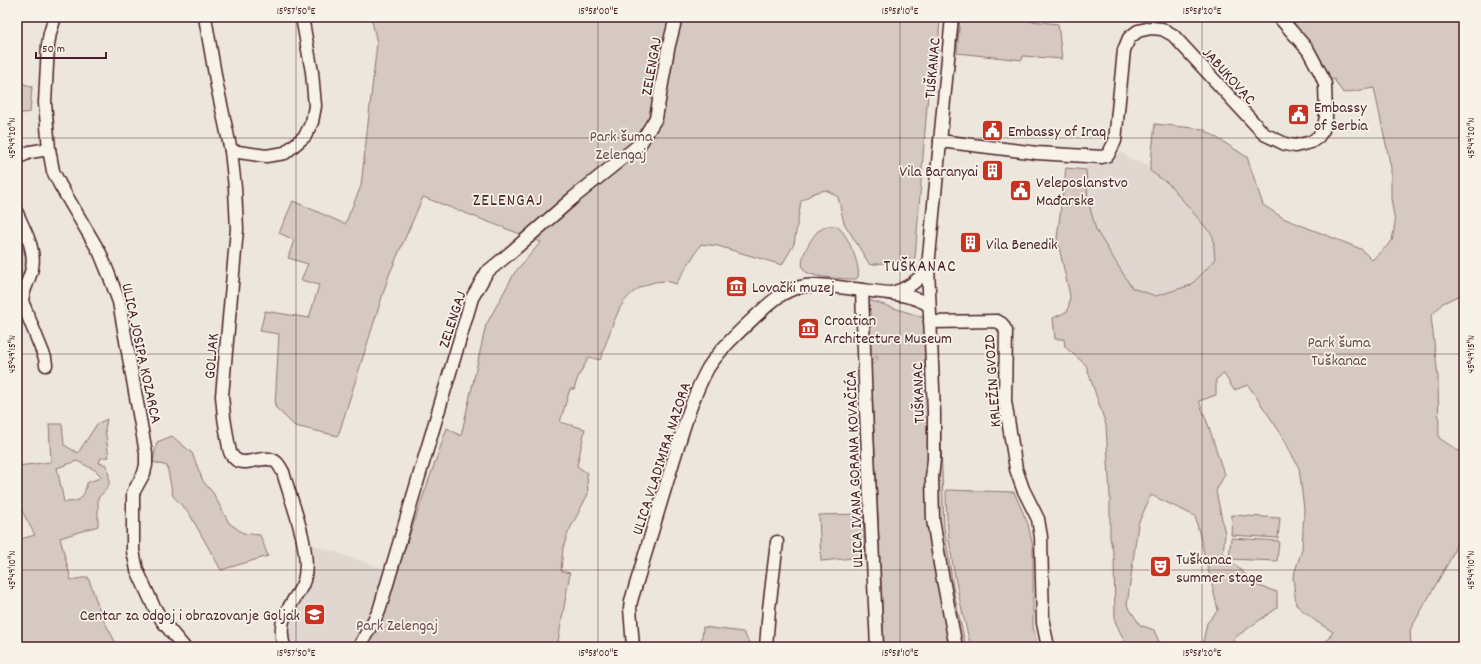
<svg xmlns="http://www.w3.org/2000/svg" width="1481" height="664" viewBox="0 0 1481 664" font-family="Dekko,sans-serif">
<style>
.built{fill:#e0d7d0}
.green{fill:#d5c9c2;stroke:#907476;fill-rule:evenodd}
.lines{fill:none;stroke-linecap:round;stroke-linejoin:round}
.minor-casing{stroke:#4a1f2b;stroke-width:15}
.minor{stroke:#f7f3e8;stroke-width:12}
.ticks{fill:none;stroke:#4a1f2b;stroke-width:1;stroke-opacity:0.45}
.labels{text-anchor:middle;stroke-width:3.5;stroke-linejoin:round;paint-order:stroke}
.street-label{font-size:16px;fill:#4a1f2b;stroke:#f7f3e8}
.poi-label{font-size:16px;fill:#4a1f2b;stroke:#f7f3e8;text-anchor:start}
.park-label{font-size:16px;fill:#6d4a51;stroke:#f7f3e8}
.neighbourhood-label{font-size:17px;letter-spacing:1px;fill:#4a1f2b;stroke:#f7f3e8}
.neatline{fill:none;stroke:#4a1f2b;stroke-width:1.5}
.ticks-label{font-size:10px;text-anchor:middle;fill:#4a1f2b}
</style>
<rect width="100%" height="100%" fill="#ece6dd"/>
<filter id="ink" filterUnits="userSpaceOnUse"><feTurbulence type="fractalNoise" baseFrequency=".025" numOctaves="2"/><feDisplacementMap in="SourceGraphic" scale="8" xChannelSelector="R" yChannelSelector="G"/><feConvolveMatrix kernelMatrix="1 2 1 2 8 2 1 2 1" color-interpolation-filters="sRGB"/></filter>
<g filter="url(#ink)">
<g class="built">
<path d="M1121 152 1132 160 1150 166V171L1169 184 1213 236 1215 260 1191 285 1156 296 1132 288 1096 230 1088 200 1086 165H1098L1109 161Z"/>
<path d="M307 543 386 569 371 614 351 647H287L285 623 291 610Z"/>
</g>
<g class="green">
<path d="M371 17H940L938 51 928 93 915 258 870 265 844 223 838 197 826 190 814 193 801 201 794 244 782 265 718 246 701 244 676 284C655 275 628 290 619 310 611 326 606 344 600 360L589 357 578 377 574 389H570L560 422 585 429 577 466 587 473 588 494 568 533 563 548 561 571 570 573 557 647H365L383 611 447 428 461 436 486 325 515 272 541 242 423 197 389 275 338 436 295 426 275 407 279 334 260 331 265 311 309 318 319 285 301 280 308 264 288 258 294 240 279 233 293 201 345 224 361 186 377 43Z"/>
<path d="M960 17H1015V19L1058 24 1062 59 1023 56 1022 60 957 53Z"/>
<path d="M1284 17H1464V293L1443 303 1431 316 1438 377 1439 438 1463 454 1464 523 1451 558 1410 630 1411 645 1410 647H1322L1333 632 1317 622 1296 605 1293 577 1302 550 1304 509 1299 468 1280 432 1248 385 1234 390 1224 374 1216 379V395L1199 401 1209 427 1221 465 1225 474 1216 491 1225 534 1223 553 1229 558 1231 538 1279 541 1277 561 1229 559 1256 585 1277 592V608L1237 636 1228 647H1202L1207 623 1218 610 1195 516 1151 495 1138 524 1127 605 1140 625 1154 630 1161 647H1127L1115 621 1114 556 1110 538V496L1106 425 1086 365 1065 347 1064 339H1055L1053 318 1068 311 1070 296 1057 238 1066 168 1086 170 1088 200 1096 230 1132 288 1156 296 1191 285 1215 260 1213 236 1169 184 1150 171 1155 124 1203 129 1247 157 1263 205 1283 218 1361 249 1372 260 1392 241 1395 223 1391 198V168L1374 88 1343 93 1334 79 1328 80Z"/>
<path d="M17 81 32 87 30 112 17 114Z"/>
<path d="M827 226C831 226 836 225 839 228 848 235 861 267 858 277L856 279C845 279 815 278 806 272 795 264 811 238 818 231 821 229 824 228 827 226Z"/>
<path d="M17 236 29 264 20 313 17 315Z"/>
<path d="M869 300 925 318 927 339 929 454 926 500 927 518 951 647H884L871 371H868V369L878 358 876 356 868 366 867 319Z"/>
<path d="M937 333 944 526 954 593 966 647H961L938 524Z"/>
<path d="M107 419 105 429 109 457 101 458 99 463 107 465C110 485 113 483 98 498V526L60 538 71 580 88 577 102 617 118 647H17V540L35 535 21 509H17V466L51 462 49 424H62L64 445 78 453 97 424ZM77 461 95 470 102 477 87 483C83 499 81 502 64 502L57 468Z"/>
<path d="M172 436 192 453 203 481 213 493 229 523 243 533 260 535 268 556 221 570 189 513 173 496 167 466 153 462 157 442Z"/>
<path d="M946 490 1014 492 1028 524 1033 547V627L1038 647H971C958 596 946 543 946 490Z"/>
<path d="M863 514 865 557 821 561 819 515Z"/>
<path d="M1232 515 1280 518 1278 538 1231 535Z"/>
<path d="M703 627 743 632 752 647H701Z"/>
</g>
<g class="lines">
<defs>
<g id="minor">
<path d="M55 17 50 33 48 45 45 103 49 149 53 171 60 185 100 253 109 275 119 302 146 453V465L144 473 133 493V551L137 570 153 605 163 622 184 647"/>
<path d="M205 17 217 86 231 151 235 188 237 229 222 396C223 412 225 427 228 442 229 446 229 451 231 454 242 473 263 451 276 462 279 464 281 469 283 472 291 501 310 546 305 576 304 583 300 590 296 596 284 615 278 624 284 647"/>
<path d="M952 17 928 267 934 413V459L932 478 933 519 940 564 956 647"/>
<path d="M940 141 1037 153 1102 157 1108 155 1115 141 1124 50 1129 38 1138 31 1151 28 1162 29 1173 35 1264 134 1285 144 1295 146 1311 142 1318 137 1323 130 1326 117 1325 84 1321 74 1308 50 1279 17"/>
<path d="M231 151 266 156 285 153 305 136 312 122 315 106 312 72 302 17"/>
<path d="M17 158 30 152 49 149"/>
<path d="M17 213C24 230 36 249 32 268 30 279 23 289 22 301L45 358 46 365"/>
<path d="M862 290 866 410 877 647"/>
<path d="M891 293C906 290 920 280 928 267"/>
<path d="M930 322 997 321 1002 324 1006 331 1005 401 1016 469 1023 489 1038 519 1041 537 1043 623 1048 647"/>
<path d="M359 647 379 611 472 298 487 272 509 254 573 198 640 144 656 118 668 49 676 17"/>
<path d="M633 647 630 608 631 601C645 554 659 508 673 462 683 430 692 397 708 368 721 348 740 331 757 315 769 304 781 292 797 288 814 282 836 287 854 289 874 292 915 293 929 306"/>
<path d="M766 647 769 609 777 542"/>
</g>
</defs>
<use href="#minor" class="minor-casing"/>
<use href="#minor" class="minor"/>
</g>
</g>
<path class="ticks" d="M296 17V647M598 17V647M900 17V647M1202 17V647M17 138H1464M17 354H1464M17 570H1464"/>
<defs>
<symbol id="civic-square" viewBox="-11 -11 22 22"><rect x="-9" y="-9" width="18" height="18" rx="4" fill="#c8321e" stroke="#f7f3e8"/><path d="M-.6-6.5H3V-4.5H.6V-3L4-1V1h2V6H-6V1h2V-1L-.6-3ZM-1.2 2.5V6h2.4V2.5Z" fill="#fff"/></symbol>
<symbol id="building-square" viewBox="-11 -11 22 22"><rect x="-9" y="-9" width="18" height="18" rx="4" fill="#c8321e" stroke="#f7f3e8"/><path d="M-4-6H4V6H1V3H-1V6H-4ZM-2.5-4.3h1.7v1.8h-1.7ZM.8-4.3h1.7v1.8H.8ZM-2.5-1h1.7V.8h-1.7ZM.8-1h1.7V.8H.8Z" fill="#fff"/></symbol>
<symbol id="museum-square" viewBox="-11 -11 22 22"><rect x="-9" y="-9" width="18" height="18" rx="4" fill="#c8321e" stroke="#f7f3e8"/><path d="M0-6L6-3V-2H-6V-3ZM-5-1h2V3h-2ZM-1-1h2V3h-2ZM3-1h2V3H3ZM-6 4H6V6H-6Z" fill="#fff"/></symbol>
<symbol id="theatre-square" viewBox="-11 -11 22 22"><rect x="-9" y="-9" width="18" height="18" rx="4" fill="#c8321e" stroke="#f7f3e8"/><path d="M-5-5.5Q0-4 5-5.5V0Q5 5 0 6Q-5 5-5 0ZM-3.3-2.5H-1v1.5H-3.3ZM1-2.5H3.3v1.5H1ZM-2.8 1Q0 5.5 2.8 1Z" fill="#fff"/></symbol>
<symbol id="school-square" viewBox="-11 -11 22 22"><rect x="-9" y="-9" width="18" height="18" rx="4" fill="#c8321e" stroke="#f7f3e8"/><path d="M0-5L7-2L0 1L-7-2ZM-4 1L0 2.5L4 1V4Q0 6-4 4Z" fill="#fff"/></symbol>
</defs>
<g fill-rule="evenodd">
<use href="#civic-square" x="1286" y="102" width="25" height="25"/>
<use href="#civic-square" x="980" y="118" width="25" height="25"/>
<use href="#building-square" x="980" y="158" width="25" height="25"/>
<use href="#civic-square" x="1008" y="178" width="25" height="25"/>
<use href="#building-square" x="958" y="230" width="25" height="25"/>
<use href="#museum-square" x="724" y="274" width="25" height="25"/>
<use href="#museum-square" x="796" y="316" width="25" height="25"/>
<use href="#theatre-square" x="1148" y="554" width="25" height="25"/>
<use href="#school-square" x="302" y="602" width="25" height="25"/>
</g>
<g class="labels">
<g class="street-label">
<text transform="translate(650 66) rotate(-80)" y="6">ZELENGAJ</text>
<text transform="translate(931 68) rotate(-85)" y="6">TUŠKANAC</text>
<text transform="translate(1230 75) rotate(48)" y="6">JABUKOVAC</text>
<text transform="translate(451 319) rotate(-72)" y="6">ZELENGAJ</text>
<text transform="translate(143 353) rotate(78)" y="6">ULICA JOSIPA KOZARCA</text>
<text transform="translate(210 356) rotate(-85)" y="6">GOLJAK</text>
<text transform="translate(991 381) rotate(-94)" y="6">KRLEŽIN GVOZD</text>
<text transform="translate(917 393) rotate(-92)" y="6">TUŠKANAC</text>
<text transform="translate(660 458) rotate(-72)" y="6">ULICA VLADIMIRA NAZORA</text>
<text transform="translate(853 469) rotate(-92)" y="6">ULICA IVANA GORANA KOVAČIĆA</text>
</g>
<g class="poi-label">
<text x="1314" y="112">Embassy<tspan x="1314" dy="18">of Serbia</tspan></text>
<text x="1008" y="136">Embassy of Iraq</text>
<text x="978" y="176" text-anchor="end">Vila Baranyai</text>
<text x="1036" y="187">Veleposlanstvo<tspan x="1036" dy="18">Mađarske</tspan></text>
<text x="986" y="249">Vila Benedik</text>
<text x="752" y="292">Lovački muzej</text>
<text x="824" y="325">Croatian<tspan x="824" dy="18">Architecture Museum</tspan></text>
<text x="1176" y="564">Tuškanac<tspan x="1176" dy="18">summer stage</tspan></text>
<text x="300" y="620" text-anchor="end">Centar za odgoj i obrazovanje Goljak</text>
</g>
<g class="park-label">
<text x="621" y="141">Park šuma<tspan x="621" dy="18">Zelengaj</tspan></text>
<text x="1339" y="347">Park šuma<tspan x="1339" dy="18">Tuškanac</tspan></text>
<text x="397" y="630">Park Zelengaj</text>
</g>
<g class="neighbourhood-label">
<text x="508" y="205">ZELENGAJ</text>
<text x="920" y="271">TUŠKANAC</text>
</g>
</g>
<rect width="1481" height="664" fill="none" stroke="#f7f3e8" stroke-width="44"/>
<path d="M36 52v6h70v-6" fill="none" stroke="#4a1f2b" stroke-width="2"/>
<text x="42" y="52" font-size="12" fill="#4a1f2b" stroke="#f7f3e8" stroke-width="3" paint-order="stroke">50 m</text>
<rect x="22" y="22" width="1437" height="620" class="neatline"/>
<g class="ticks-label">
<text x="296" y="14">15°57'50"E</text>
<text x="598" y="14">15°58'00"E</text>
<text x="900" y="14">15°58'10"E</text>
<text x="1202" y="14">15°58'20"E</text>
<text transform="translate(11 138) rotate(-90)" y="4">45°49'20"N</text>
<text transform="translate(1470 138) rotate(-90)" y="4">45°49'20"N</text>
<text transform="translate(11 354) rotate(-90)" y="4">45°49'15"N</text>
<text transform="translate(1470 354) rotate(-90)" y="4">45°49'15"N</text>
<text transform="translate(11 570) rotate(-90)" y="4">45°49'10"N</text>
<text transform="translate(1470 570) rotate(-90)" y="4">45°49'10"N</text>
<text x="296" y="656">15°57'50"E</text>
<text x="598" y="656">15°58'00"E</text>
<text x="900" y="656">15°58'10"E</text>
<text x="1202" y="656">15°58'20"E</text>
</g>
</svg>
